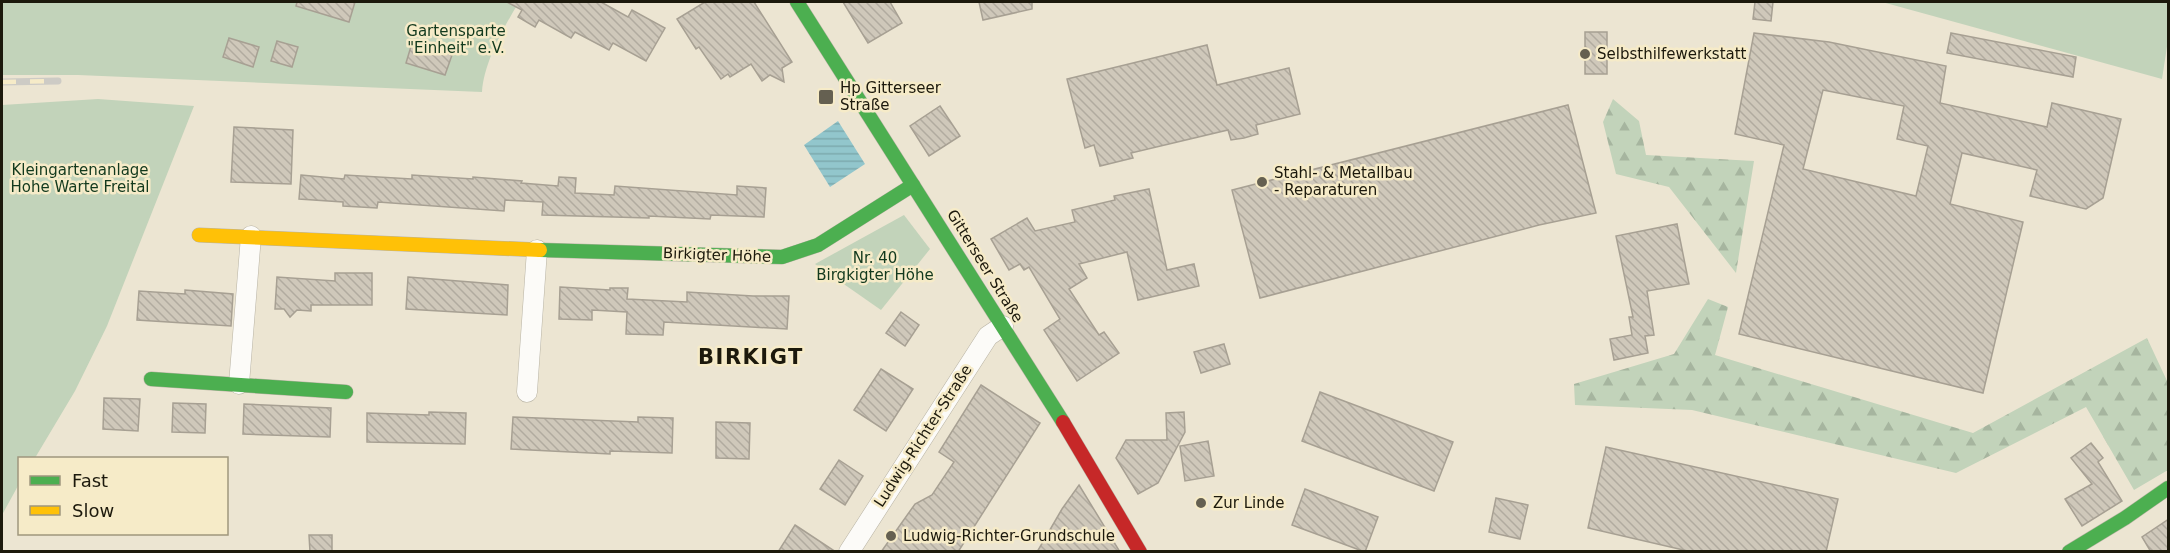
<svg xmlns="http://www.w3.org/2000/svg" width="2170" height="553" viewBox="0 0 2170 553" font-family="'DejaVu Sans',sans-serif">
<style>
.green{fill:#c2d3ba}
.forest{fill:url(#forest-firs)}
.water{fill:url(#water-rules)}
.building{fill:url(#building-back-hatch);stroke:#a7a093;stroke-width:1.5;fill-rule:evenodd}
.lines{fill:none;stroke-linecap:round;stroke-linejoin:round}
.street-casing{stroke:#b8b3a4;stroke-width:21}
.fast-casing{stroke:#b8b3a4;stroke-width:15}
.slow-casing{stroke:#b8b3a4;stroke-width:15}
.jam-casing{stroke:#b8b3a4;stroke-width:15}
.street{stroke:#fcfbf8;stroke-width:20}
.fast{stroke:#4caf50;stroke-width:14}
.slow{stroke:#ffc107;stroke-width:14}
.jam{stroke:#c62828;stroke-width:14}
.rail-casing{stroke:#cdcbc5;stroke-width:7}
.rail{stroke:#f6ebc8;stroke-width:4.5;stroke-dasharray:14;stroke-linecap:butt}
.poi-dot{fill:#656051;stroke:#f6ebc8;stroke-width:2}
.labels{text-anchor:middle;stroke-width:5;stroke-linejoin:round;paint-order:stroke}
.park-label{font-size:15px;fill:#12391d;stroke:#f6ebc8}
.poi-label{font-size:15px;fill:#1c190c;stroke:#f6ebc8;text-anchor:start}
.street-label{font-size:15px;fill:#1c190c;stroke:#f6ebc8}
.district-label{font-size:21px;font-weight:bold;letter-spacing:1.5px;fill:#1c190c;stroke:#f6ebc8}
</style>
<defs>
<pattern id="forest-firs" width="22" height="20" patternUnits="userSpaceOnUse" patternTransform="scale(1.5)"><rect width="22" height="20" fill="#c2d3ba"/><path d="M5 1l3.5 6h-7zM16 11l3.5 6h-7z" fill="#a6b59f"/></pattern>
<pattern id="water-rules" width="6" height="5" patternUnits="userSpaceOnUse" patternTransform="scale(1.5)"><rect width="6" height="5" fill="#92c6cc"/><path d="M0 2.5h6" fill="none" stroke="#7daaae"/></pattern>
<pattern id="building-back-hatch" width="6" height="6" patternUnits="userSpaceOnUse" patternTransform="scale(1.5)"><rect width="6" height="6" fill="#cfc8ba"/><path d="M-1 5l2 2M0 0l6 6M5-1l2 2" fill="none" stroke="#b1ab9f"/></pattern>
</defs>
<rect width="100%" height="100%" fill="#ece5d2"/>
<g class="green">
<path d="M2 2H519C504 27 484 62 482 92L78 75H2Z"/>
<path d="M1882 2H2168V40L2162 79Z"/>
<path d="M98 99 194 106 107 326 75 391 35 458H20L19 484 2 515V105Z"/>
<path d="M904 215 930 249 881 310 815 264Z"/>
</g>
<g class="forest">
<path d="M1613 99 1639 121 1646 155 1754 161 1736 273 1669 187 1616 174 1603 122Z"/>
<path d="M1708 299 1728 307 1715 355 1973 433 2147 338 2168 383V470L2134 490 2086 407 1956 473 1692 410 1575 405 1574 384 1674 354Z"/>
</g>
<path class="water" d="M838 121 865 164 830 187 804 145Z"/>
<g class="building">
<path d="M297 2H355L349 22 296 6Z"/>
<path d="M507 2H601L628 17 632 10 665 28 646 61 613 43 609 50 575 32 571 38 539 20 535 27 518 17 522 10Z"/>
<path d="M705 2H754L792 62 782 68 784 82 770 75 762 81 751 64 730 77 728 74 721 79 699 47 696 49 677 19Z"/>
<path d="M843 2H890L902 23 868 43Z"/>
<path d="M979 2H1032V9L983 20Z"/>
<path d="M1755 2H1773L1771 21 1753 19Z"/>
<rect x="1585" y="32" width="22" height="42"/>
<path d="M1754 33 1829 42 1946 66 1940 103 2047 127 2052 103 2121 119 2103 198 2086 209 2030 196 2037 170 1962 153 1950 204 2023 222 1983 393 1739 334 1784 145 1735 134ZM1823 90 1904 106 1897 139 1928 146 1916 196 1803 169Z"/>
<path d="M1951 33 2076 57 2073 77 1947 53Z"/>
<path d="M229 38 259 47 253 67 223 57Z"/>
<path d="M277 41 298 47 292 67 271 61Z"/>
<path d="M412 43 452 55 445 75 406 63Z"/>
<path d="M1207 45 1217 85 1289 68 1300 114 1256 125 1258 134 1244 138 1231 140 1228 130 1131 153 1133 158 1100 166 1094 145 1085 148 1067 79Z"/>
<path d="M1568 105 1596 213 1539 225 1260 298 1232 190Z"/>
<path d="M940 106 960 136 929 156 910 126Z"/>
<path d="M234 127 293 130 291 184 231 182Z"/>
<path d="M301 175 344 179 345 175 412 179V175L473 179V177L522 181 521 183 558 186 559 177 576 178 575 193 614 195 615 186 737 195V186L766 188 764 217 711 215 710 219 649 216V218L542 215 543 202 505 200 504 211 378 202 377 208 343 206V202L299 199Z"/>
<path d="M1149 189 1167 270 1194 264 1199 286 1138 300 1127 252 1079 264 1087 278 1069 289 1099 335 1104 332 1119 353 1077 381 1044 330 1060 319 1029 267 1024 270 1020 264 1009 270 991 239 1027 218 1035 231 1075 222 1072 210 1115 200 1114 196Z"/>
<path d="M1677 224 1689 284 1647 291 1654 335 1645 336 1648 353 1614 360 1610 339 1632 335 1629 317H1633L1616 236Z"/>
<path d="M335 273H372V305H311V311L297 310 290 317 284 309H275L277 277 335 281Z"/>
<path d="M408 277 508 285 507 315 406 309Z"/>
<path d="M560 287 610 290V288H628L627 299 687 302V292L753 296H789L787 329 664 322 663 335 626 334 627 312 592 310V320L559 319Z"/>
<path d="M185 290 233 294 231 326 137 320 139 291 185 294Z"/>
<path d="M901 312 919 325 905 346 886 333Z"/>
<path d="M1224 344 1230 364 1201 373 1194 352Z"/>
<path d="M881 369 913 389 886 431 854 410Z"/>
<path d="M981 385 1040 423 958 552H881L915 504 932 495 954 462 939 452Z"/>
<path d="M1320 392 1453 442 1434 491 1302 441Z"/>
<path d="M104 398 140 399 138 431 103 429Z"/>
<path d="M173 403 206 404 205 433 172 432Z"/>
<path d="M244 404 331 408 330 437 243 434Z"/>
<path d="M429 412 466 413 465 444 367 442V413L429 415Z"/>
<path d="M1184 412 1185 432 1158 483 1138 494 1116 458 1126 440H1167L1166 413Z"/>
<path d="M513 417 638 422V417L673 418 672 453 610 451V454L511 449Z"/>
<path d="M716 422 750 423 749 459 716 458Z"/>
<path d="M1208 441 1214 476 1185 481 1180 446Z"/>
<path d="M2091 443 2103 458 2098 462 2122 501 2082 526 2065 499 2092 484 2071 458Z"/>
<path d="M1606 447 1838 499 1826 552H1692L1588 528Z"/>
<path d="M839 460 863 476 845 505 820 489Z"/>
<path d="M1079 485 1120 552H1037L1062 509Z"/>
<path d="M1305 489 1378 517 1365 552 1292 525Z"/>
<path d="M1496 498 1528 505 1520 539 1489 532Z"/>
<path d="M2169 519V552H2151L2142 537Z"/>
<path d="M795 525 836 552H778Z"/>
<path d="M309 535H332V552H310Z"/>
</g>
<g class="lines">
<defs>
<g id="street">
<path d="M239 384 251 236"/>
<path d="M527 392 537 250"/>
<path d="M849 552 988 336 1003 326"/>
</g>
<g id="fast">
<path d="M797 2 1063 422"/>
<path d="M540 250 782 257 818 245 913 185"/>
<path d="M151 379 346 392"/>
<path d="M2069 552 2125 518 2168 488"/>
</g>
<path id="slow" d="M199 235 540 250"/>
<path id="jam" d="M1063 422 1140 552"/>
</defs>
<use href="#street" class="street-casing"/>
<use href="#fast" class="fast-casing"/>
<use href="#slow" class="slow-casing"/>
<use href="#jam" class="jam-casing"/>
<use href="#street" class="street"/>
<use href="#fast" class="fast"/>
<use href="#slow" class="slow"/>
<use href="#jam" class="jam"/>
<defs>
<path id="rail" d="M2 82 58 81"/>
</defs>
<use href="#rail" class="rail-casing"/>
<use href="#rail" class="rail"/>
</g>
<g class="poi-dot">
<circle cx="1585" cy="54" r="6"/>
<rect x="818" y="89" width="16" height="16" rx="3"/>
<circle cx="1262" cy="182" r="6"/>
<circle cx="1201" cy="503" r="6"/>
<circle cx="891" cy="536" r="6"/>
</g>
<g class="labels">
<g class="park-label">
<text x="456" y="36">Gartensparte<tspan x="456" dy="17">"Einheit" e.V.</tspan></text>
<text x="80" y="175">Kleingartenanlage<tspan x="80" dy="17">Hohe Warte Freital</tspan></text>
<text x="875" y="263">Nr. 40<tspan x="875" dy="17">Birgkigter Höhe</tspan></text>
</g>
<g class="poi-label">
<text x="1597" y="59">Selbsthilfewerkstatt</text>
<text x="840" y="93">Hp Gitterseer<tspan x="840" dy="17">Straße</tspan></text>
<text x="1274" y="178">Stahl- &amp; Metallbau<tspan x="1274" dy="17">- Reparaturen</tspan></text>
<text x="1213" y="508">Zur Linde</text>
<text x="903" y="541">Ludwig-Richter-Grundschule</text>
</g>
<g class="street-label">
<text transform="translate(717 255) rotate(2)" y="5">Birkigter Höhe</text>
<text transform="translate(985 266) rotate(58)" y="5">Gitterseer Straße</text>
<text transform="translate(923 436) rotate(-57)" y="5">Ludwig-Richter-Straße</text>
</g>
<g class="district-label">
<text x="751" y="364">BIRKIGT</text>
</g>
</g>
<rect width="2170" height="553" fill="none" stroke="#1c190c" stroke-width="6"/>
<rect x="18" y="457" width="210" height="78" fill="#f6ebc8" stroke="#9f977d" stroke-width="1.5"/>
<rect x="30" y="476" width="30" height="9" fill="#4caf50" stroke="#9f977d" stroke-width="1.5"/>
<text x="72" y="487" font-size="18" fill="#1c190c">Fast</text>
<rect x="30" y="506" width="30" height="9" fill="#ffc107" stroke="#9f977d" stroke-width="1.5"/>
<text x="72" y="517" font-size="18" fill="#1c190c">Slow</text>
</svg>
